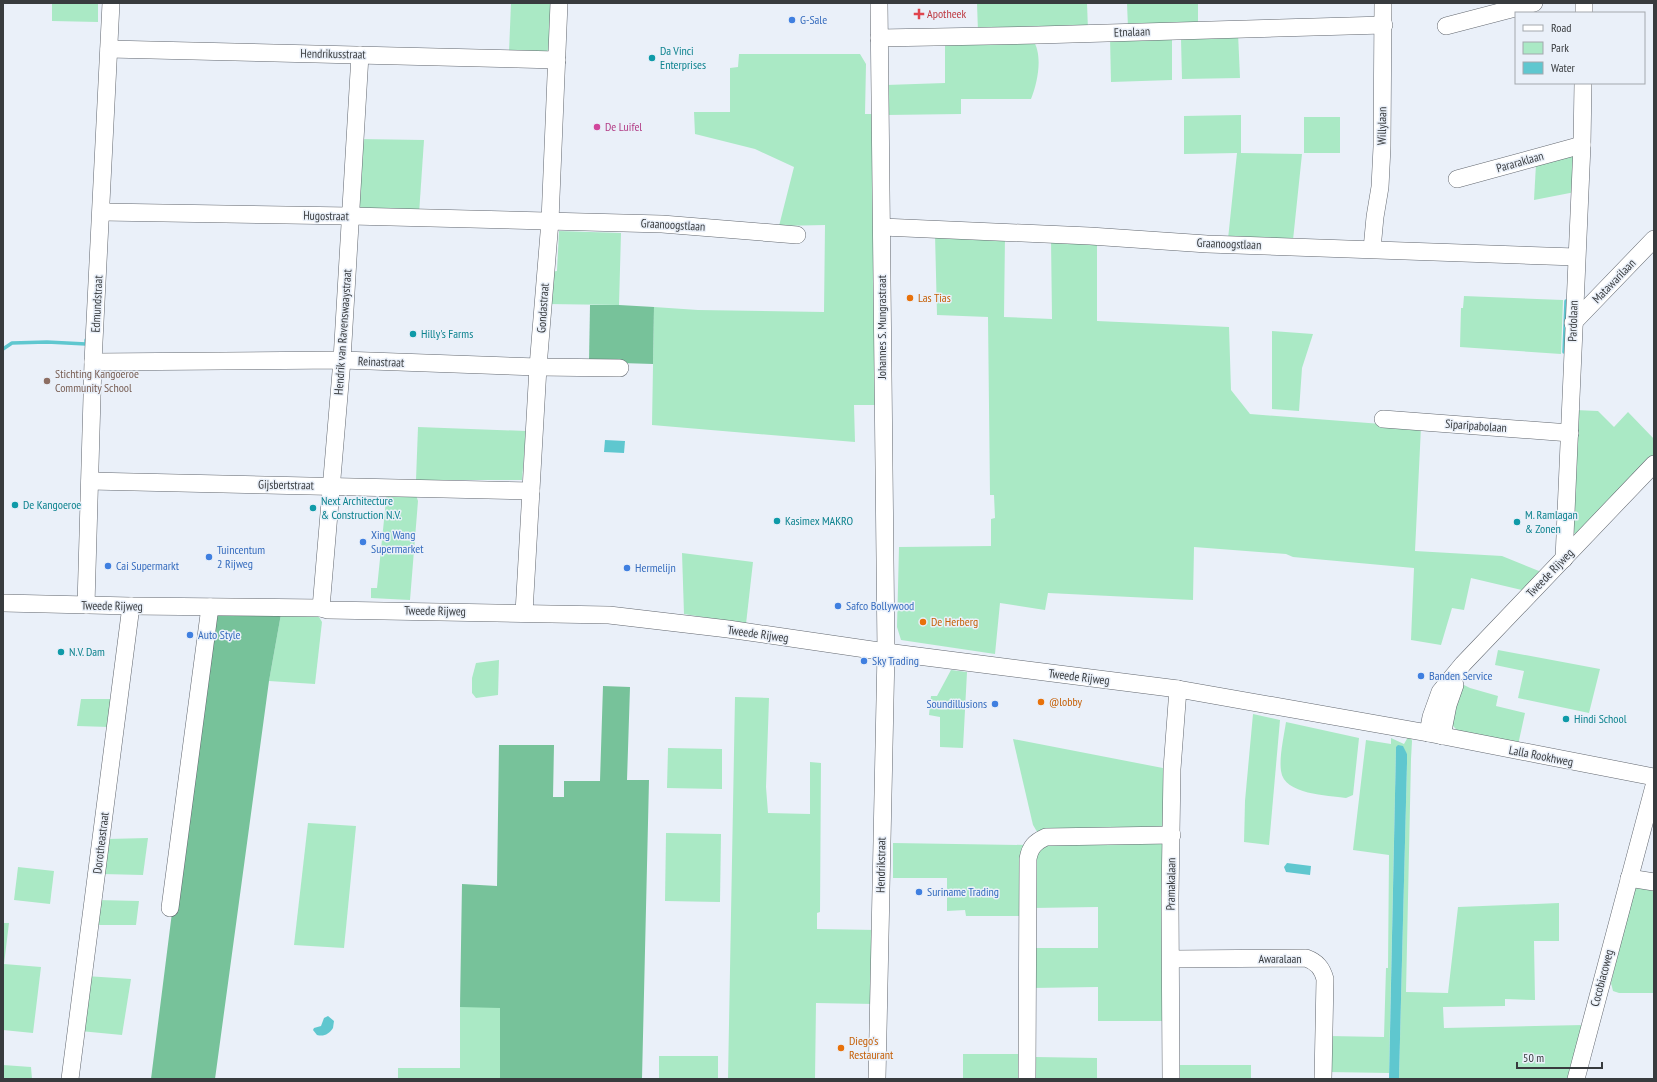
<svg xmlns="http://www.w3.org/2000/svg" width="1657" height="1082" viewBox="0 0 1657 1082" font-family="'PT Sans Narrow',sans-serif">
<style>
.green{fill:#aae9c5}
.forest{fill:#77c29a}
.water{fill:#5fc7cf}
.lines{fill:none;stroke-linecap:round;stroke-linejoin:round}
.stream{stroke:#5fc7cf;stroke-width:3.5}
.minor-casing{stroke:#62676f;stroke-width:18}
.minor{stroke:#fff;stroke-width:17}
.health-dot{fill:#e0444e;stroke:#eaf0f9;stroke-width:1.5}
.shop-dot{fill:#3f7fe0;stroke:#eaf0f9;stroke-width:1.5}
.culture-dot{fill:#0f9aa8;stroke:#eaf0f9;stroke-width:1.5}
.hotel-dot{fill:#d1479c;stroke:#eaf0f9;stroke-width:1.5}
.food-dot{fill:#e8710a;stroke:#eaf0f9;stroke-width:1.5}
.education-dot{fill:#8d6e63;stroke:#eaf0f9;stroke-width:1.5}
.labels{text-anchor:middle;stroke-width:3;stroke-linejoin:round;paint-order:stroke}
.health-label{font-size:12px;fill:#be3a42;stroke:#eaf0f9;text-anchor:start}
.shop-label{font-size:12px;fill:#366cbe;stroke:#eaf0f9;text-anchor:start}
.street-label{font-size:12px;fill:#383b3e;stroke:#eaf0f9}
.culture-label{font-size:12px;fill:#0d838f;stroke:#eaf0f9;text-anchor:start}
.hotel-label{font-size:12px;fill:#b23c85;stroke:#eaf0f9;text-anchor:start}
.food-label{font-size:12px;fill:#c56008;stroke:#eaf0f9;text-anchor:start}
.education-label{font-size:12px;fill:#785e54;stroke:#eaf0f9;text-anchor:start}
</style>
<rect width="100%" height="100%" fill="#eaf0f9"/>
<g class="green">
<path d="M52 3H98V22L52 21Z"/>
<path d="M511 3H551L549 49 546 52H509Z"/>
<path d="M977 3H1087L1088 30 978 32Z"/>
<path d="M1127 3H1198V26L1128 28Z"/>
<path d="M1238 33 1240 78 1182 79 1181 39Z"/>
<path d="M1170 36 1172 40V80L1111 82 1110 37Z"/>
<path d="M1033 40C1043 55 1038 82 1031 99H961V114L886 115V85L945 83V41Z"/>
<path d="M739 54H860L866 64 865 114H875L878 405H854L855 442 652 425 654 307 698 310 824 312 825 225 779 226 794 167 755 149 695 134 694 112H730V68L738 67Z"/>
<path d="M1241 115V153L1302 154 1293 240 1228 239 1237 153 1184 154V116Z"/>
<rect x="1304" y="117" width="36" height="36"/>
<path d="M358 139 424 140 419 214 363 209 359 207Z"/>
<path d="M1574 151 1575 192 1534 200 1536 164Z"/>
<path d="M559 231 621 233 619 305 547 304 549 272 557 271Z"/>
<path d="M935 234 1005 236 1004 317 1052 319 1051 239 1097 241V321L1229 327 1231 390 1250 414 1421 427 1415 551 1502 556 1544 573 1526 591 1471 578 1464 610 1452 608 1441 645 1411 640 1414 568 1293 557 1286 554 1194 547 1193 600 1048 593 1045 610 1000 603 995 654 901 640 897 627 899 547 991 546V519L995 518 994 495H990L988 317 937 315Z"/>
<path d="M1464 296 1563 300 1561 354 1460 347 1461 308H1463Z"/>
<path d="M1272 331 1313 334 1302 368 1299 411 1272 409Z"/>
<path d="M1575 410 1598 411 1614 427 1628 412 1654 439V459L1576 534 1573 533Z"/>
<path d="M418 427 526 431 522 480H416Z"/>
<path d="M387 491 415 492 418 501 410 600 371 598V588H377Z"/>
<path d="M682 553 753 562 746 624 684 614Z"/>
<path d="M281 614 315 616 319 617 322 622 315 684 269 681Z"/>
<path d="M1498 650 1600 669 1589 713 1518 698 1524 671 1495 665Z"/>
<path d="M499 660 498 695 476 698 472 693V678L476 663Z"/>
<path d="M951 670 967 672 963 748 940 747V717L929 715 931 696H937Z"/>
<path d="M1462 684 1470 688 1498 696 1496 706 1525 713 1518 745 1457 730 1452 725 1450 718Z"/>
<path d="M735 697 769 698 766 787 768 813 810 814V762L821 763 820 912 817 913V929L877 930 875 1004 816 1003 815 1079H728Z"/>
<path d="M81 699H112L109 727 77 726Z"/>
<path d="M1253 714 1280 720 1269 845 1244 842 1245 801Z"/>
<path d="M1286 722 1359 738 1353 795 1346 798C1328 795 1284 795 1281 771 1279 757 1284 736 1286 722Z"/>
<path d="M1408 737 1411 738 1412 741 1411 759 1406 992 1448 993 1458 907 1559 903V941H1534L1535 1000 1505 999V1006L1443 1007 1444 1028 1583 1025 1570 1079H1399L1407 763V754L1396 747 1389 1073 1328 1072 1329 1036 1384 1037 1386 968H1388L1389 855 1353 850 1366 740 1391 744V738L1404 744Z"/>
<path d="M1013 739 1168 769 1163 829 1039 835 1033 825Z"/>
<path d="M668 748 722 749V789L667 788Z"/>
<path d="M308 823 356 826 344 948 294 945Z"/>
<path d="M666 833 721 834 720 902 665 901Z"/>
<path d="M148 838 143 875 102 874 107 839Z"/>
<path d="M1160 842 1164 845 1168 1021H1098V987L1031 988V948H1098V907L1032 908V863L1043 843Z"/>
<path d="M893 843 1026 845 1022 916H966L965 910 947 911V878H893Z"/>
<path d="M18 867 54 871 50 904 14 900Z"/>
<path d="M1654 885V993H1619L1613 991 1611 983 1631 897C1636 883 1641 886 1654 885Z"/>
<path d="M97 900 139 901 136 925H93Z"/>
<path d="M3 923H9L4 964 41 967 33 1033 3 1030Z"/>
<path d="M86 976 131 979 122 1035 80 1031Z"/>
<path d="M460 1007H500V1079H398V1068H460Z"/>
<rect x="963" y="1054" width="59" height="25"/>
<rect x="659" y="1056" width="59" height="23"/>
<path d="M1036 1057 1097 1058V1079H1036Z"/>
<path d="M3 1065 31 1067 32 1079H3Z"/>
<rect x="1176" y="1065" width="75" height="14"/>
</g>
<g class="forest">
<path d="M590 305H619L654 307 653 364 589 362Z"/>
<path d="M213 614H281L269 681 215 1079H151L209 619Z"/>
<path d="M603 686 630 687 627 780H649L642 1079H500V1008L460 1007 462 884 497 886 499 745H554L553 797H564V781H600Z"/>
</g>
<g class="water">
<path d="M605 440 625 441 624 453 604 452Z"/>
<path d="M1398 745 1403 746 1407 754V763L1399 1079H1389L1396 747Z"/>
<path d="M1287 863 1311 866 1310 875 1286 872 1284 867Z"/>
<path d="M328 1016 334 1021 333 1028C329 1034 324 1037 317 1035L313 1030 314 1028 321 1026 324 1018Z"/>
</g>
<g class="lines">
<g class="stream">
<path d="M3 349 12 343 47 342 86 344V340"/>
<path d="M1564 352 1566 301"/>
</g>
<defs>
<g id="minor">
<path d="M1584 13V3"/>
<path d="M1446 26 1534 3"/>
<path d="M879 38 1038 35 1384 25"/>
<path d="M109 49 557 60"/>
<path d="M1457 179 1582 145"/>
<path d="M102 212 351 216 662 224 797 235"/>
<path d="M882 227 1090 236 1207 244 1576 257"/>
<path d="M1372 249 1375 217 1380 187 1382 147 1383 3"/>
<path d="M1573 323 1654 239"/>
<path d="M93 362 342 360 538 367 620 368"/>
<path d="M1383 419 1570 433"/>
<path d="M90 481 531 491"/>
<path d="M1564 559 1582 145 1583 83"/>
<path d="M3 603 131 606 321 608 328 610 609 615 728 629 886 652 1178 689 1428 733 1654 777"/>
<path d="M86 605 93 362 111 3"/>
<path d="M321 608 342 360 360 55"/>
<path d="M524 613 538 367 550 221 559 3"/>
<path d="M1428 733 1431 717 1440 692 1463 664 1654 464"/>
<path d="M1442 736 1448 705 1455 685"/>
<path d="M1629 878 1654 882"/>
<path d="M170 908 210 607"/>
<path d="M1171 959 1306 958C1317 962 1322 968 1325 979L1323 1079"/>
<path d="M70 1079 131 606"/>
<path d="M877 1079 886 652 879 3"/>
<path d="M1027 1079 1028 859C1030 847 1035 842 1046 837L1172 835"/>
<path d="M1171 1079 1170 898 1172 769 1178 689"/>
<path d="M1576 1079 1654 786"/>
</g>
</defs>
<use href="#minor" class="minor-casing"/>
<use href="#minor" class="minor"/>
</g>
<path class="health-dot" d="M917 8h4v4h4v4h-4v4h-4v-4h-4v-4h4z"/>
<g class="shop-dot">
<circle cx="792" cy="20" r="4"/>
<circle cx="363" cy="542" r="4"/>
<circle cx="209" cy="557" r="4"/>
<circle cx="108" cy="566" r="4"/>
<circle cx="627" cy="568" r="4"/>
<circle cx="838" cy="606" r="4"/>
<circle cx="190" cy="635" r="4"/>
<circle cx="864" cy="661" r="4"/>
<circle cx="1421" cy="676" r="4"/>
<circle cx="995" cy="704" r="4"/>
<circle cx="919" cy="892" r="4"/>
</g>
<g class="culture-dot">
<circle cx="652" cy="58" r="4"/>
<circle cx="413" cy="334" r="4"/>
<circle cx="15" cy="505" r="4"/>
<circle cx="313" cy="508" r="4"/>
<circle cx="777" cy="521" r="4"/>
<circle cx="1517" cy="522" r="4"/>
<circle cx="61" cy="652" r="4"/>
<circle cx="1566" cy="719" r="4"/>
</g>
<circle class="hotel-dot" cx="597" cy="127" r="4"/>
<g class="food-dot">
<circle cx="910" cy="298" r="4"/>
<circle cx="923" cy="622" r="4"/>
<circle cx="1041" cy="702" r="4"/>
<circle cx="841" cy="1048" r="4"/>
</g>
<circle class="education-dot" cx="47" cy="381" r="4"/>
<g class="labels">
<g class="health-label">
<text x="927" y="18">Apotheek</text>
</g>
<g class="shop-label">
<text x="800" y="24">G-Sale</text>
<text x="371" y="539">Xing Wang<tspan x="371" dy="14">Supermarket</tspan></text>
<text x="217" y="554">Tuincentum<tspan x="217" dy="14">2 Rijweg</tspan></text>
<text x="116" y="570">Cai Supermarkt</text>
<text x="635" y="572">Hermelijn</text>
<text x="846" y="610">Safco Bollywood</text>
<text x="198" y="639">Auto Style</text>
<text x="872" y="665">Sky Trading</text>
<text x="1429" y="680">Banden Service</text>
<text x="987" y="708" text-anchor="end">Soundillusions</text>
<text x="927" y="896">Suriname Trading</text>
</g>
<g class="street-label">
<text transform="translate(1132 32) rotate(-2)" y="4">Etnalaan</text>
<text transform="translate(333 54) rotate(1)" y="4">Hendrikusstraat</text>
<text transform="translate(1382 126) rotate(-89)" y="4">Willylaan</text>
<text transform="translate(1520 162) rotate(-16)" y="4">Pararaklaan</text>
<text transform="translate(326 216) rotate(1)" y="4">Hugostraat</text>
<text transform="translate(673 225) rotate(3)" y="4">Graanoogstlaan</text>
<text transform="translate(1229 244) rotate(2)" y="4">Graanoogstlaan</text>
<text transform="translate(1614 281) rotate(-46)" y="4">Matawarilaan</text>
<text transform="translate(97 304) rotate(-87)" y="4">Edmundstraat</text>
<text transform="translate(543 308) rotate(-86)" y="4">Gondastraat</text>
<text transform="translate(1573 321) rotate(-88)" y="4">Pardolaan</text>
<text transform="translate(882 327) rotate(-90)" y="4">Johannes S. Mungrastraat</text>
<text transform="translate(343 332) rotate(-86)" y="4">Hendrik van Ravenswaaystraat</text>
<text transform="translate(381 362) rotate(2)" y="4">Reinastraat</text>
<text transform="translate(1476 426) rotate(4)" y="4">Siparipabolaan</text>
<text transform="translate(286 485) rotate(1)" y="4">Gijsbertstraat</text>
<text transform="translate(1550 573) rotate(-46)" y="4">Tweede Rijweg</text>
<text transform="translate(112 606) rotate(1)" y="4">Tweede Rijweg</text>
<text transform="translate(435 611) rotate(1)" y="4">Tweede Rijweg</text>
<text transform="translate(758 634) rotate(8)" y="4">Tweede Rijweg</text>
<text transform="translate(1079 677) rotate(7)" y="4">Tweede Rijweg</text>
<text transform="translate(1541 756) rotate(11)" y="4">Lalla Rookhweg</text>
<text transform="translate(101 843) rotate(-83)" y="4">Dorotheastraat</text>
<text transform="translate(881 865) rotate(-89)" y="4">Hendrikstraat</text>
<text transform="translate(1171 884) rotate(-89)" y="4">Pramakalaan</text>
<text x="1280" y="963">Awaralaan</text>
<text transform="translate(1602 978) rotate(-75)" y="4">Cocobiacoweg</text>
</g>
<g class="culture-label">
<text x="660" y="55">Da Vinci<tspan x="660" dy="14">Enterprises</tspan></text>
<text x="421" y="338">Hilly's Farms</text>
<text x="321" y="505">Next Architecture<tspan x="321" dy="14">&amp; Construction N.V.</tspan></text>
<text x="23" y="509">De Kangoeroe</text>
<text x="1525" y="519">M. Ramlagan<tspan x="1525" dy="14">&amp; Zonen</tspan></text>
<text x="785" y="525">Kasimex MAKRO</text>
<text x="69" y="656">N.V. Dam</text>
<text x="1574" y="723">Hindi School</text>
</g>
<g class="hotel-label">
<text x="605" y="131">De Luifel</text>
</g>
<g class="food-label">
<text x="918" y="302">Las Tias</text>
<text x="931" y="626">De Herberg</text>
<text x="1049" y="706">@lobby</text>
<text x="849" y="1045">Diego's<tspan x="849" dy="14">Restaurant</tspan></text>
</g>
<g class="education-label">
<text x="55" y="378">Stichting Kangoeroe<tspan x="55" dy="14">Community School</tspan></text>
</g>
</g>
<rect width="1657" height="1082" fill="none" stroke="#383b3e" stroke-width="8"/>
<rect x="1515" y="12" width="130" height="72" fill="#eaf0f9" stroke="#a3a8ae"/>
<rect x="1523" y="25" width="20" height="6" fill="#ffffff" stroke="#a3a8ae"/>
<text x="1551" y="32" font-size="12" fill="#383b3e">Road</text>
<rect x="1523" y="42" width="20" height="12" fill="#aae9c5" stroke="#a3a8ae"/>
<text x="1551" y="52" font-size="12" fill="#383b3e">Park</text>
<rect x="1523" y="62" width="20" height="12" fill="#5fc7cf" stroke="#a3a8ae"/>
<text x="1551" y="72" font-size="12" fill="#383b3e">Water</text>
<path d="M1517 1062v6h85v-6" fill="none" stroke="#383b3e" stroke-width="2"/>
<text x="1523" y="1062" font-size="12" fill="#383b3e" stroke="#eaf0f9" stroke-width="3" paint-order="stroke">50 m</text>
</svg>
